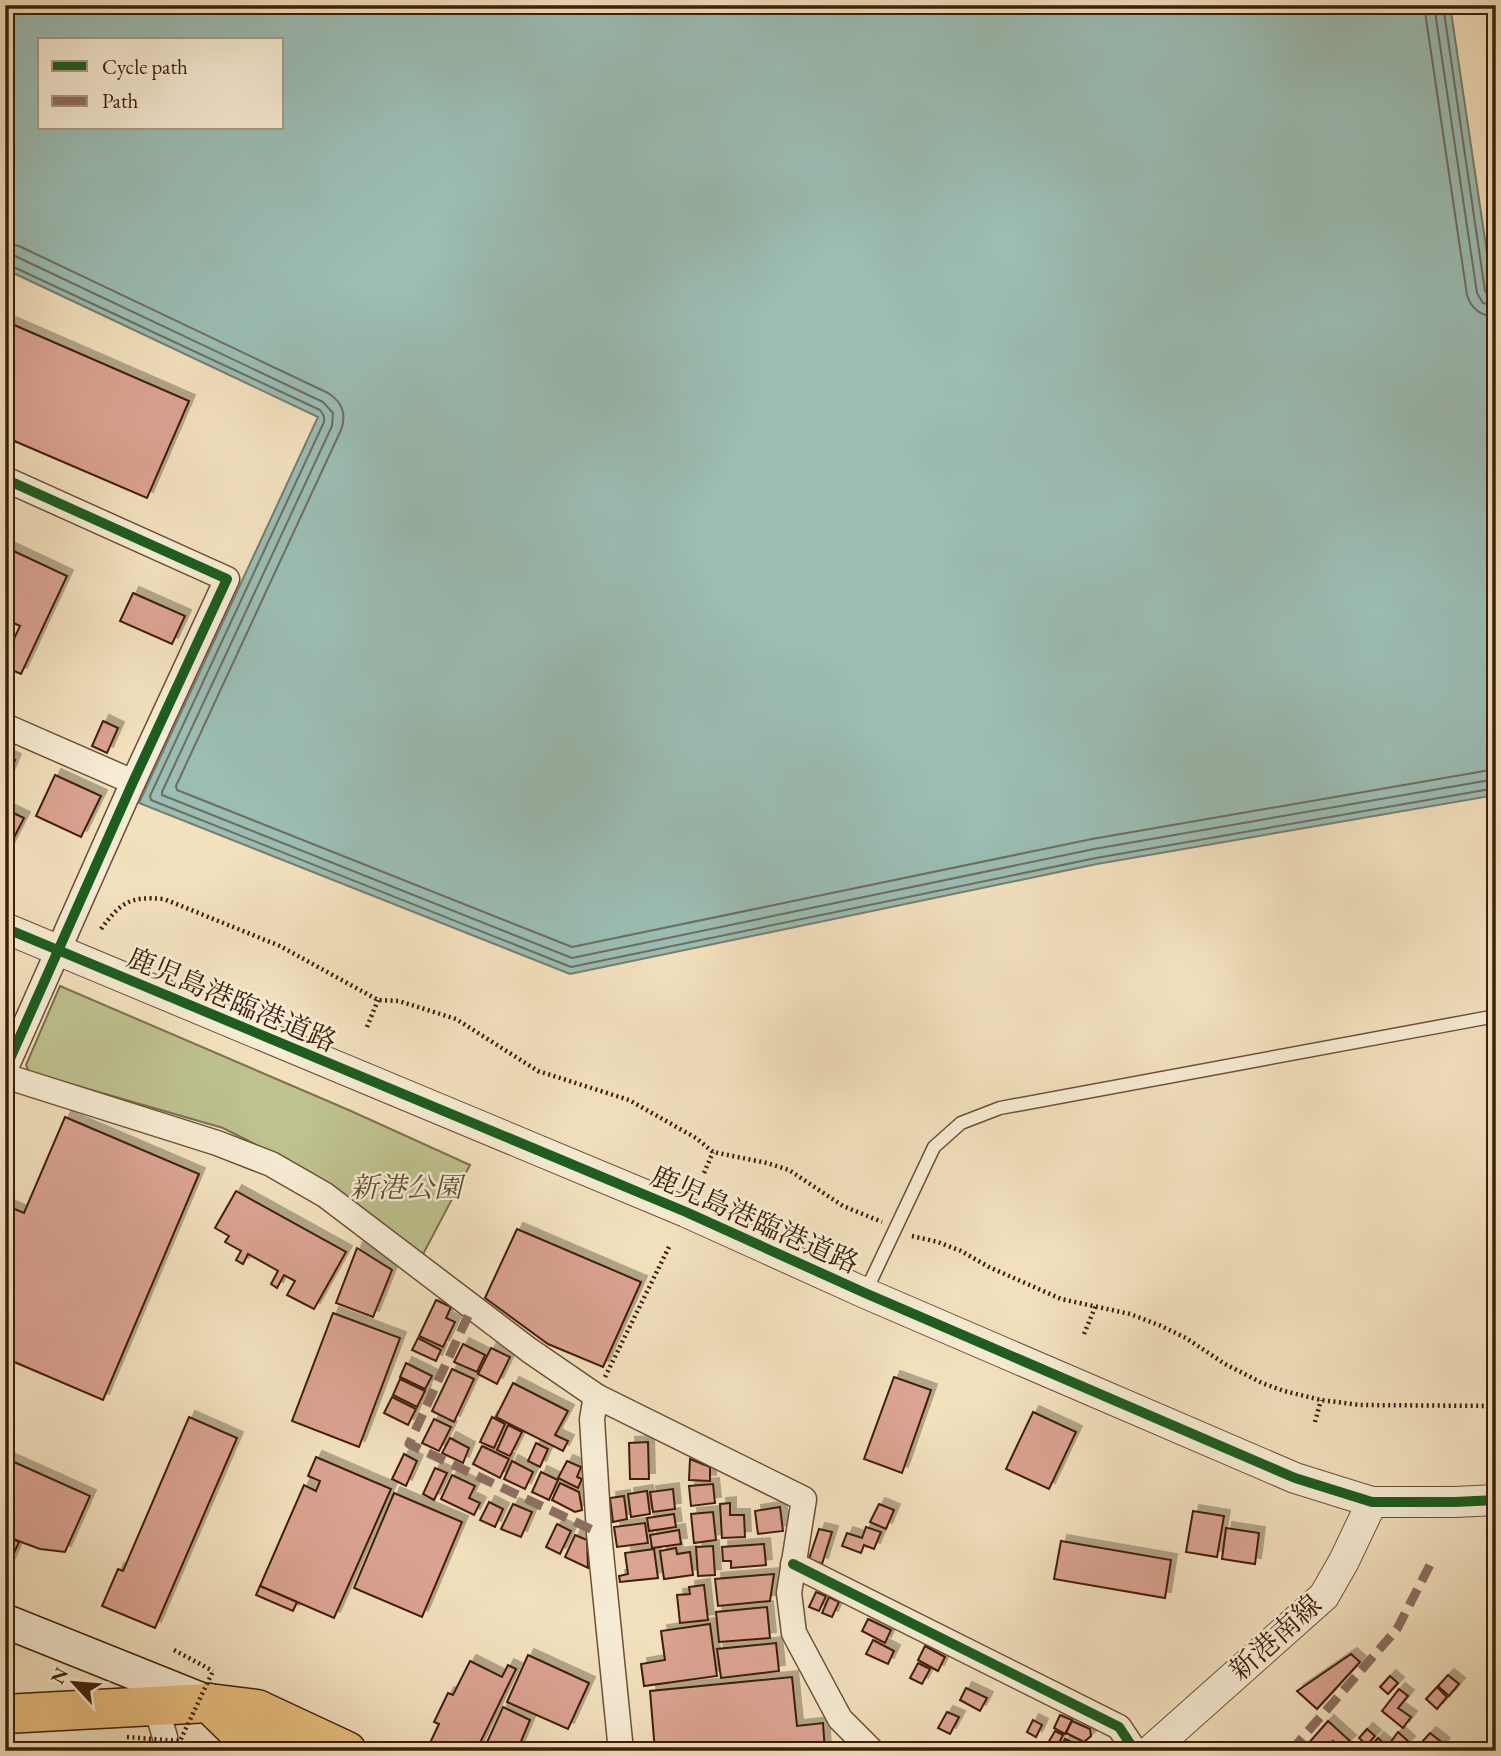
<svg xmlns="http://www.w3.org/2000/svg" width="1501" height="1756" viewBox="0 0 1501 1756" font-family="'EB Garamond','Noto Serif JP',serif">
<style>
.green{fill:#bec28f;stroke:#7e704c;stroke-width:2}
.water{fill:#9bbdb4;stroke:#767d70;stroke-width:2;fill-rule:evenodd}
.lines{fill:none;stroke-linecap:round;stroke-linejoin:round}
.shore{stroke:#6d6e5e;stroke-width:2}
.building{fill:#dba492;stroke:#3f1e09;stroke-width:2;filter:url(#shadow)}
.service-casing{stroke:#6c4f36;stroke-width:15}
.minor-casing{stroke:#6c4f36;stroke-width:27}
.tertiary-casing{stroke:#6c4f36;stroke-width:32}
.secondary-casing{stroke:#3f1e09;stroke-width:36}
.trunk-casing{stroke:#3f1e09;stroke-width:41}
.path{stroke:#3f1e09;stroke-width:4.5;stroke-dasharray:2 3.5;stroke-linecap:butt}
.service{stroke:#f7ecd5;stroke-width:12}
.minor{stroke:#f7ecd5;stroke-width:24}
.tertiary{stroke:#f7ecd5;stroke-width:30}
.secondary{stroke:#f7ecd5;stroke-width:33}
.trunk{stroke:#eac07f;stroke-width:38}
.path-bridge{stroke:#3f1e09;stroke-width:4.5;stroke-dasharray:2 3.5;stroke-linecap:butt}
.quiet{stroke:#8d6e63;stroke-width:9;stroke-dasharray:18 9;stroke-linecap:butt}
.cycleway-casing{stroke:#f7ecd5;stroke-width:15}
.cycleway{stroke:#1b5e20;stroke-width:10}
.labels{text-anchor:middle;stroke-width:5;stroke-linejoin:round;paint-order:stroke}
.street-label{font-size:28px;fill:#3f1e09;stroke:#f7ecd5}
.park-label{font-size:28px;font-style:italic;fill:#654f31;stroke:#f7ecd5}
</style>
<defs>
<filter id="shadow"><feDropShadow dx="6" dy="-6" stdDeviation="0" flood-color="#0004"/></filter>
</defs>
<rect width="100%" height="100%" fill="#f3e1be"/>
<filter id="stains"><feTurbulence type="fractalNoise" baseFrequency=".00286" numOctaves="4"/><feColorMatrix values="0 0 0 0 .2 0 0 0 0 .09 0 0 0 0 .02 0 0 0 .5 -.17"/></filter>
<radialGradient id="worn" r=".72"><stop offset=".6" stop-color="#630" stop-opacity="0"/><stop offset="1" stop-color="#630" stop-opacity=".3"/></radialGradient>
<path class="green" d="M60 986 351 1111 470 1165 421 1258 312 1173 223 1128 29 1072 26 1065Z"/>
<path class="water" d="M5 5H1450L1496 313V795L1097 864 570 974 139 803 318 417 5 269ZM40 40H282V128H40Z"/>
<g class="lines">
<g class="shore">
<path d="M1424 5 1467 295C1471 309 1481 316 1496 317"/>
<path d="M1434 5 1477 293 1483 303 1496 306"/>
<path d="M1443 5 1485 291 1489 296 1496 298"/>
<path d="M5 243 19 246 328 393C342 402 347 414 341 430L176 786 177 790 572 947 1092 839 1496 769"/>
<path d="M5 254 15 256 323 402 333 413 332 426 162 792V795L572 958 1094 849 1496 779"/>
<path d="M5 263 320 410 324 416V422L150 796 151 800 571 967 1096 858 1496 788"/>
</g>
</g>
<g class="building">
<path d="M5 321 189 401 147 498 5 437Z"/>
<path d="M5 547 67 576 21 674 5 667V658L20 626 5 619Z"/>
<path d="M133 593 185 616 172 644 120 621Z"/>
<path d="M103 721 118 728 107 753 92 746Z"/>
<path d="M5 744 11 747 6 756 15 760 9 774 5 772Z"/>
<path d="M55 775 101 796 81 837 36 816Z"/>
<path d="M5 809 24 818 5 855Z"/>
<path d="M65 1117 199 1174 103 1400 5 1358V1205L24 1213Z"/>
<path d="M236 1191 346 1252 314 1309 287 1295 295 1281 284 1275 277 1288 271 1284 278 1271 248 1254 243 1264 236 1260 241 1251 225 1242 229 1236 215 1228Z"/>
<path d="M517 1229 641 1282 603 1367 548 1344 485 1298Z"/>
<path d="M357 1248 392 1270 373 1317 336 1303Z"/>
<path d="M436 1300 451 1307 446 1318 455 1322 443 1347 419 1336Z"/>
<path d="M333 1313 400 1338 359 1447 292 1421Z"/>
<path d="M418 1338 441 1350 436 1361 412 1350Z"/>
<path d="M463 1344 485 1355 477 1372 454 1362Z"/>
<path d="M491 1348 510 1357 497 1384 478 1374Z"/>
<path d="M406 1363 432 1376 425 1389 400 1377Z"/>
<path d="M452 1369 474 1379 454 1422 432 1411Z"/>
<path d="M894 1377 931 1390 902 1473 864 1459Z"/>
<path d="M400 1379 425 1391 417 1407 393 1395Z"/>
<path d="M513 1383 568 1411 555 1435 568 1441 563 1451 496 1417Z"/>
<path d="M392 1397 416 1409 408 1425 384 1413Z"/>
<path d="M1033 1412 1076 1432 1049 1489 1006 1469Z"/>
<path d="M189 1417 237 1438 155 1628 102 1606 118 1569 123 1571Z"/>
<path d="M492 1417 505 1424 494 1448 480 1442Z"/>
<path d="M434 1419 451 1427 439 1451 422 1443Z"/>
<path d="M508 1425 522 1432 510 1456 497 1450Z"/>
<path d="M450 1438 469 1448 463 1463 442 1453Z"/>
<path d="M648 1442 649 1479H630L629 1443Z"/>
<path d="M536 1443 548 1449 540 1467 528 1461Z"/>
<path d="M482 1446 509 1459 500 1478 473 1464Z"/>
<path d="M404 1454 417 1461 406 1486 392 1479Z"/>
<path d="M316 1457 391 1489 334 1618 260 1586 304 1485 316 1491 320 1481 308 1476Z"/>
<path d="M5 1458 90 1496 65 1552 40 1549 5 1536Z"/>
<path d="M690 1459 710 1467V1481L689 1480Z"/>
<path d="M512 1461 533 1472 525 1489 504 1479Z"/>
<path d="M567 1461 581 1467 577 1477 582 1479 578 1488 558 1478Z"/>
<path d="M435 1468 447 1473 434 1500 423 1494Z"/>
<path d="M541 1472 558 1480 549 1500 532 1492Z"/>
<path d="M452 1475 475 1486 469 1498 480 1503 474 1515 441 1499Z"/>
<path d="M560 1483 579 1492 582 1510 575 1512 552 1500Z"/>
<path d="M713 1484 715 1503 691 1506 689 1486Z"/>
<path d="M673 1489 675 1509 653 1512 650 1492Z"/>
<path d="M647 1491 650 1514 631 1517 628 1494Z"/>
<path d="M394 1493 462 1522 422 1617 354 1588Z"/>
<path d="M624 1496 627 1519 613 1522 610 1498Z"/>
<path d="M489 1502 503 1509 495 1527 480 1520Z"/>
<path d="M730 1503V1515H744L745 1537 722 1538 720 1504Z"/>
<path d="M513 1504 532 1512 521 1537 501 1529Z"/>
<path d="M879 1504 894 1510 886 1529 870 1522Z"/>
<path d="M780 1507 783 1531 758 1534 755 1511Z"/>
<path d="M1193 1511 1224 1516 1217 1557 1186 1552Z"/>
<path d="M713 1512 716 1540 694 1543 691 1514Z"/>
<path d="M674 1514 676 1527 649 1531 647 1518Z"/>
<path d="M645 1523 648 1543 617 1547 614 1527Z"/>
<path d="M557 1524 571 1531 560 1554 546 1547Z"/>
<path d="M866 1527 881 1532 874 1549 864 1545 861 1553 842 1546 847 1533 862 1538Z"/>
<path d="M1226 1528 1259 1533 1255 1564 1222 1559Z"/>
<path d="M819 1529 832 1532 822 1564 809 1559Z"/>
<path d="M679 1530 681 1544 652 1548 650 1535Z"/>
<path d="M575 1535 587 1540 588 1568 565 1557Z"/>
<path d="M5 1536 19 1542 9 1564 5 1562Z"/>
<path d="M1061 1541 1171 1560 1165 1598 1054 1579Z"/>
<path d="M764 1544 766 1565 731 1568V1561H723L722 1547Z"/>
<path d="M713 1546 715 1575 698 1576 696 1547Z"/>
<path d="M676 1548 677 1554 690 1552 693 1575 664 1579 660 1551Z"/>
<path d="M654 1549 658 1578 620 1582 619 1576 628 1574 625 1553Z"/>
<path d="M774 1574 770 1601 718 1606 715 1579Z"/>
<path d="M704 1585 708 1620 680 1623 677 1595 690 1594 689 1587Z"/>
<path d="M260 1586 297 1602 293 1611 256 1595Z"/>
<path d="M816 1592 826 1596 819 1611 809 1607Z"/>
<path d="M829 1597 839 1602 832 1617 822 1613Z"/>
<path d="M767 1607 770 1638 719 1642 716 1612Z"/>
<path d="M868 1619 891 1630 885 1643 862 1631Z"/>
<path d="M710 1624 717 1676 644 1686 641 1664 665 1660 661 1631Z"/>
<path d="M873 1640 894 1651 888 1664 866 1654Z"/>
<path d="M776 1643 779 1671 721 1678 717 1649Z"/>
<path d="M925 1646 945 1657 938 1671 918 1660Z"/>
<path d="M1351 1654 1360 1662 1317 1709 1297 1691Z"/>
<path d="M528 1655 589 1683 568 1729 507 1702Z"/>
<path d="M470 1661 502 1677 508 1665 516 1669 476 1751H435L428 1747 439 1724 434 1722 448 1693 453 1695Z"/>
<path d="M918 1663 930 1669 922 1684 910 1678Z"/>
<path d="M1448 1675 1459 1684 1449 1696 1438 1686Z"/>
<path d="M1390 1676 1398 1683 1388 1694 1380 1687Z"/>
<path d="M792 1677 797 1726 823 1723 825 1751H655L650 1691Z"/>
<path d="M1437 1687 1447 1697 1437 1709 1426 1699Z"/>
<path d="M966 1688 987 1698 980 1711 960 1700Z"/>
<path d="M1399 1689 1408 1696 1398 1708 1411 1717 1403 1728 1382 1711Z"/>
<path d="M503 1707 530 1720 517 1751H483Z"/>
<path d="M947 1712 959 1717 950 1734 938 1728Z"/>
<path d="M1060 1715 1072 1720 1065 1734 1054 1728Z"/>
<path d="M1033 1720 1042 1725 1036 1737 1027 1732Z"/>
<path d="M1072 1721 1090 1729 1091 1736 1084 1742 1066 1733Z"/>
<path d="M1328 1721 1350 1741 1342 1749 1333 1741 1324 1751H1313L1307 1745Z"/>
<path d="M1367 1729 1375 1736 1367 1745 1359 1738Z"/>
<path d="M1055 1731 1063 1735 1057 1747 1048 1743Z"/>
<path d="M1398 1732 1409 1742 1401 1751 1390 1743Z"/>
<path d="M1430 1733 1444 1744 1438 1751H1430L1421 1743Z"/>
<path d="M1491 1736 1496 1740V1751H1490L1483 1746Z"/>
<path d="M1378 1738 1386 1745 1381 1751H1374L1370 1747Z"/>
<path d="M1065 1739 1078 1745 1071 1751 1060 1748Z"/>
</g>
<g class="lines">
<defs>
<path id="service" d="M865 1293 934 1147 961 1123 1000 1108 1496 1016"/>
<g id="minor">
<path d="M5 479 227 579 133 782 5 1070"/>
<path d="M5 726 133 782"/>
<path d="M5 1076 217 1143 271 1164 325 1195 529 1350 596 1396 804 1499 789 1593 794 1633 840 1719 872 1751"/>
<path d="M596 1396 592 1419 599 1533 621 1751"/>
<path d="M793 1564 1119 1727 1135 1751"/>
<path d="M155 1704 165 1737 166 1751"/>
</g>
<g id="tertiary">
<path d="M5 928 686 1212 865 1293 1295 1478 1372 1502H1455L1496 1500"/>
<path d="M1150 1751 1324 1596 1344 1561 1372 1502"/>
</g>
<path id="secondary" d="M5 1621 207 1702"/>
<g id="trunk">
<path d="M209 1703 244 1737 276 1751"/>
<path d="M5 1714 209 1703 257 1709 347 1751"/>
</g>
</defs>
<use href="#service" class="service-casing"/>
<use href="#minor" class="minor-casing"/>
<use href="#tertiary" class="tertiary-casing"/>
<use href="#secondary" class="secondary-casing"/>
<use href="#trunk" class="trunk-casing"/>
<g class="path">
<path d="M101 929C121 902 130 896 164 899L280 946 378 1000 399 1001 456 1019 538 1071 629 1100 696 1138 713 1152 767 1163 789 1170 843 1206 882 1222"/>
<path d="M367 1027 378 1000"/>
<path d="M704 1173 713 1152"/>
<path d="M912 1236 938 1242 961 1251 989 1267 1061 1299 1130 1314 1159 1325 1186 1338 1225 1364 1262 1383 1284 1391 1321 1400 1360 1405 1496 1406"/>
<path d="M1084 1334 1096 1305"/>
<path d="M605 1377 669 1247"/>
<path d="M1315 1422 1321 1400"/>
<path d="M174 1650 213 1671"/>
</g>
<use href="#service" class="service"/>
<use href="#minor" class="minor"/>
<use href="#tertiary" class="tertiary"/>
<use href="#secondary" class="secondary"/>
<use href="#trunk" class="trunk"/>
<path class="path-bridge" d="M127 1737 180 1741 213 1671"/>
<g class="quiet">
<path d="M468 1316 409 1444 599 1533"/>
<path d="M1302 1751 1296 1745 1397 1629 1433 1559"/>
</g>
<defs>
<g id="cycleway">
<path d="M5 479 227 579 133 782 5 1070"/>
<path d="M5 928 686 1212 865 1293 1295 1478 1372 1502H1455L1496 1500"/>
<path d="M793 1564 1119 1727 1135 1751"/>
</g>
</defs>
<use href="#cycleway" class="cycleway-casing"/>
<use href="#cycleway" class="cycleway"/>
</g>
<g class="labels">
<g class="street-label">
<text transform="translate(232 999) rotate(23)" y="10">鹿児島港臨港道路</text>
<text transform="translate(755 1219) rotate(24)" y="10">鹿児島港臨港道路</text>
<text transform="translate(1275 1637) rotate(-42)" y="10">新港南線</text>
</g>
<g class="park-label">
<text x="406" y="1197">新港公園</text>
</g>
</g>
<rect width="1501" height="1756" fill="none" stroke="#f3e1be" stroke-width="28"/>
<rect x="7" y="7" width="1487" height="1742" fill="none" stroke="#3f1e09" stroke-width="3.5"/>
<rect x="14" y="14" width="1473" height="1728" fill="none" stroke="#3f1e09" stroke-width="2"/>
<rect x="38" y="38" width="245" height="91" fill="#f7ecd5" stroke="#ad9a83" stroke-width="2"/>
<rect x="52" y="61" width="35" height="10" fill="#1b5e20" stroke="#ad9a83" stroke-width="2"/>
<text x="102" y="74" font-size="21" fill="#3f1e09">Cycle path</text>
<rect x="52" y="96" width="35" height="10" fill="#8d6e63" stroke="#ad9a83" stroke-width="2"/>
<text x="102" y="108" font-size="21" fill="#3f1e09">Path</text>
<g transform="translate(74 1683) rotate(296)" stroke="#f7ecd5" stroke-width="5" paint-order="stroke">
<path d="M0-5L12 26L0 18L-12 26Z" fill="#3f1e09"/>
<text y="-10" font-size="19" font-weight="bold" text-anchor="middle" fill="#3f1e09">N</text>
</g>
<rect width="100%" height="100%" filter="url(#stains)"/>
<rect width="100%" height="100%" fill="url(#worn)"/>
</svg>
